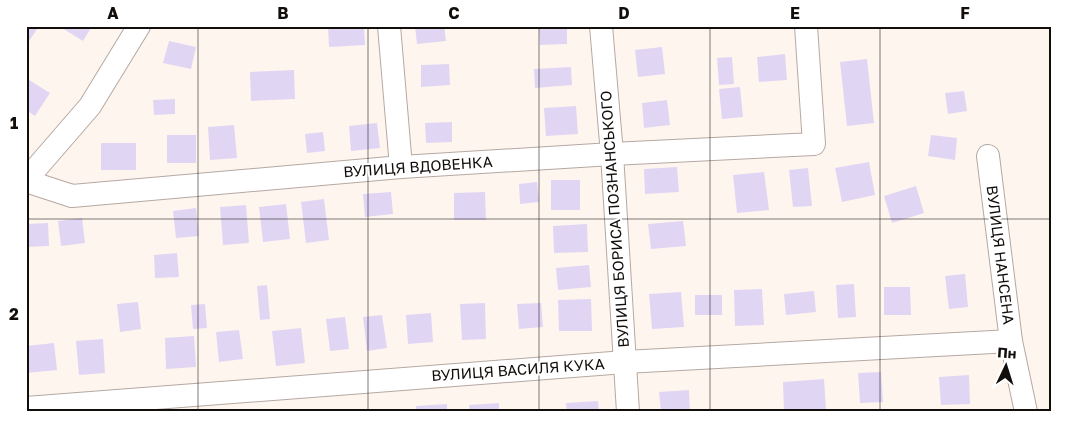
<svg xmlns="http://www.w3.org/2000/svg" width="1078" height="438" viewBox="0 0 1078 438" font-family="'Golos Text',sans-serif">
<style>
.building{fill:#e0d6f4}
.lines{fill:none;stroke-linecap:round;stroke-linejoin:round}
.minor-casing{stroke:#b5a8a2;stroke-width:24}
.minor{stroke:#fff;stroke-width:22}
.grid{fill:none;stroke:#120e0c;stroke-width:1;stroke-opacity:0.55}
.labels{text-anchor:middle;stroke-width:4;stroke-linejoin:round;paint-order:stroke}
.street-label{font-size:15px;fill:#120e0c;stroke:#fff}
.neatline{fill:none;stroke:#120e0c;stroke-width:2}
.grid-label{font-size:16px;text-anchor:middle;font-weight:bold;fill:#120e0c}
</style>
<rect width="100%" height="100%" fill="#fff5ef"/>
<g class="building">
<path d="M26 26H39L26 46Z"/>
<path d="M63 26H92L83 41 62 28Z"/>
<path d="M328 26H364L365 45 329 47Z"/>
<path d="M415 26H444L446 41 417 44Z"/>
<path d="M539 26H567V44L540 45Z"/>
<path d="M169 41 196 47 191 69 163 63Z"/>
<path d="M662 47 665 74 638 77 635 50Z"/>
<path d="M785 54 787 80 759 82 757 57Z"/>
<path d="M732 57 734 84 719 85 717 58Z"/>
<path d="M867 59 874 123 847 126 840 62Z"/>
<path d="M449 64 450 85 421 87V65Z"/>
<path d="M571 67 572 85 535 88 534 69Z"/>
<path d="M294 70 295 99 251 101 250 72Z"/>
<path d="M26 78 50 93 35 116 26 110Z"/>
<path d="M740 87 743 117 722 119 719 89Z"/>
<path d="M964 91 967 111 948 114 945 93Z"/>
<path d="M175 99V114L154 115 153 100Z"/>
<path d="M667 100 670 125 644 128 642 103Z"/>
<path d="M576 106 578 134 546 136 544 108Z"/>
<path d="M452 122V142L426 143 425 123Z"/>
<path d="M377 123 380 148 351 151 349 126Z"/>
<path d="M234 125 237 158 210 160 208 127Z"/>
<path d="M323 132 325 151 307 153 305 134Z"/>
<rect x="167" y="135" width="29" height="28"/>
<path d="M931 135 957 138 955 160 928 156Z"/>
<rect x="101" y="143" width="35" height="27"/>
<path d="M869 162 875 195 842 202 835 168Z"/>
<path d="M677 167 679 192 645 194 644 169Z"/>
<path d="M808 168 812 206 793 207 789 170Z"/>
<path d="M764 172 769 210 737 213 733 175Z"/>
<rect x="551" y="180" width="29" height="30"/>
<path d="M537 182 539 202 520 204 519 184Z"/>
<path d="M916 186 924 213 892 223 884 196Z"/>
<path d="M391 192 393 214 365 217 363 194Z"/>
<path d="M485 192 486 220H454V193Z"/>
<path d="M324 199 329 240 306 243 301 202Z"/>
<path d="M286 204 290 239 263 242 259 207Z"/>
<path d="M246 205 249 243 223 245 220 207Z"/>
<path d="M196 208 199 236 176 238 173 211Z"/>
<path d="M82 218 85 243 61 246 58 221Z"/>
<path d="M683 221 686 246 651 249 648 224Z"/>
<path d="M48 223 49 246 26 247V224Z"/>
<path d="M587 224 588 252 554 253 553 226Z"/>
<path d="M177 253 179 277 155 278 154 255Z"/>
<path d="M589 265 591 287 558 290 556 268Z"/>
<path d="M965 274 968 307 949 309 945 276Z"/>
<path d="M854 284 856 317 838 318 836 285Z"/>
<path d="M267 285 270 319 260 320 257 286Z"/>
<path d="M884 287H910L911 315H884Z"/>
<path d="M762 289 764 325 735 326 734 290Z"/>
<path d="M814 291 816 312 786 315 784 294Z"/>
<path d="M681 292 684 327 652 329 649 294Z"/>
<rect x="695" y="295" width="27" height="20"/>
<path d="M591 299 592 331H559L558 300Z"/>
<path d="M138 302 141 329 120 332 117 304Z"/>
<path d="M485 303 486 339 462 340 460 304Z"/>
<path d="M541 303 543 327 519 329 517 304Z"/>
<path d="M205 304 207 328 193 329 191 305Z"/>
<path d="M431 313 433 342 408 344 406 315Z"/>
<path d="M382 315 387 348 367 351 363 317Z"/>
<path d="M345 317 349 349 330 351 326 319Z"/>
<path d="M301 328 305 363 276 366 272 331Z"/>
<path d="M239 330 243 359 219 362 216 332Z"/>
<path d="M194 336 196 367 166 369 165 338Z"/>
<path d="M103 339 105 373 79 375 76 341Z"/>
<path d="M54 343 57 370 26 373V346Z"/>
<path d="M881 372 883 402 860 403 858 373Z"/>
<path d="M969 375 970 404 941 405 939 377Z"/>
<path d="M824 379 826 409 784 411 783 382Z"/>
<path d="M689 390 690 412H661L659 392Z"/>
<path d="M598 401 599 412H567L566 403Z"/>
<path d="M499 403V412H470L469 405Z"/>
<path d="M447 404V412H416V406Z"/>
</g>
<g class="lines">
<defs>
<g id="minor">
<path d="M389 26 401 167"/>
<path d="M601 26 612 154 628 412"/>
<path d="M988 156 1011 341 1026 412"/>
<path d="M26 180 90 106 139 26"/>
<path d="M26 181 72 196 401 167 612 154 814 144 806 26"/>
<path d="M26 408 625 362 1011 341"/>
</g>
</defs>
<use href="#minor" class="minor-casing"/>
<use href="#minor" class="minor"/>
</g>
<path class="grid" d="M198 26V412M368 26V412M539 26V412M710 26V412M880 26V412M26 219H1052"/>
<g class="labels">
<g class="street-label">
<text transform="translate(418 167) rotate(-4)" y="5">ВУЛИЦЯ ВДОВЕНКА</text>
<text transform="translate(615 219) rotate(-94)" y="5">ВУЛИЦЯ БОРИСА ПОЗНАНСЬКОГО</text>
<text transform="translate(1000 255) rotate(83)" y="5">ВУЛИЦЯ НАНСЕНА</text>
<text transform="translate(518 370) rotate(-4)" y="5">ВУЛИЦЯ ВАСИЛЯ КУКА</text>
</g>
</g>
<rect width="1078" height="438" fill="none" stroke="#ffffff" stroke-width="55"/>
<g transform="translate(1006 366) rotate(4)" stroke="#ffffff" stroke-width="4" paint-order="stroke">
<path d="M0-4L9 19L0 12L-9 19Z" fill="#120e0c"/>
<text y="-8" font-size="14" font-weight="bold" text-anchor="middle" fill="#120e0c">Пн</text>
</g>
<rect x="28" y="28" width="1022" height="382" class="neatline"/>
<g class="grid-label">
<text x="113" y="19">A</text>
<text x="283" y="19">B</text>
<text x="454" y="19">C</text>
<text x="624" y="19">D</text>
<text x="795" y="19">E</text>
<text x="965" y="19">F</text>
<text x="14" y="129">1</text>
<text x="14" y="320">2</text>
</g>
</svg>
